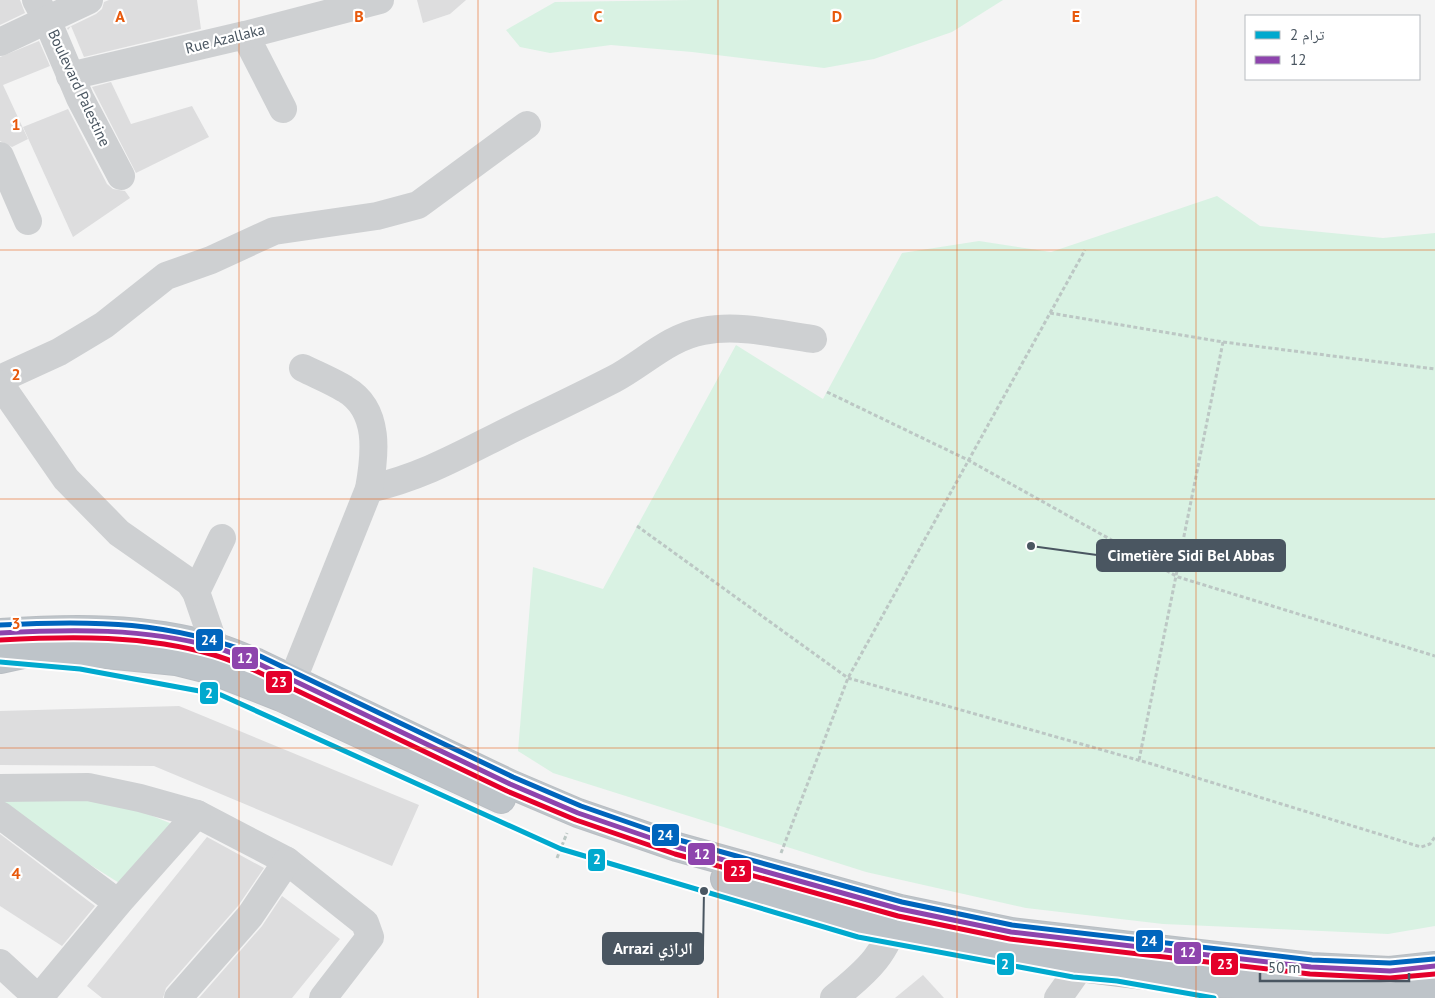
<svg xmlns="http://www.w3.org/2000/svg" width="1435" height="998" viewBox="0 0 1435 998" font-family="'PT Sans','Noto Naskh Arabic',sans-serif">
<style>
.green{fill:#d9f2e3}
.building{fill:#ddddde}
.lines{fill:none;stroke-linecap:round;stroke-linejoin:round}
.highway-casing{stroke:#b9bec3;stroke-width:30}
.path{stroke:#bcc7c4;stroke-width:3;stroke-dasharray:4 2.5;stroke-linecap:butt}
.minor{stroke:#ced0d2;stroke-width:28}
.highway{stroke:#bec4c9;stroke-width:28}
.bus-1-casing{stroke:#fff;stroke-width:9}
.bus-2-casing{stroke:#fff;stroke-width:9}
.bus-3-casing{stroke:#fff;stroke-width:9}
.bus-1{stroke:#8e44ad;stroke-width:5}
.bus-2{stroke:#e4002b;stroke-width:5}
.bus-3{stroke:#0065bd;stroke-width:5}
.tram-1-casing{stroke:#fff;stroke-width:9}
.tram-1{stroke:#00a9ce;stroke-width:5}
.grid{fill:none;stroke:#e8590c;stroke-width:1;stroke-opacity:0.55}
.labels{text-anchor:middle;stroke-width:4.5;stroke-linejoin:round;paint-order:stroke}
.street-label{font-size:15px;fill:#4a5661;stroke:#fff}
.grid-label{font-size:16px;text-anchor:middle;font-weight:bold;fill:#e8590c;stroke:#fff;stroke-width:4.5;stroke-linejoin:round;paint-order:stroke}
.leader{fill:none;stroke:#4a5661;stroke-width:2}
.callout-dot{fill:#4a5661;stroke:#fff;stroke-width:2}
.callout{fill:#4a5661;stroke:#4a5661;stroke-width:2}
.callout-label{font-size:16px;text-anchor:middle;font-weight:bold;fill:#fff}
.line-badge{stroke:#fff;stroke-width:2}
.badge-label{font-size:14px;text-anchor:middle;font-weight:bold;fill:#fff}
</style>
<rect width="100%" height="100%" fill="#f4f4f4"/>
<g class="green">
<path d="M692 0H1003L952 32 874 59 824 68 692 52 611 45 550 53 520 47 506 30 555 2Z"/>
<path d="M1217 196 1260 226 1383 238 1435 233V926L1388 934 1277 929 1163 924 1026 908 866 872 553 773 518 751 533 567 603 589 736 345 823 399 902 253 979 241 1051 252Z"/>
<path d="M3 798 116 801 177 826 124 886 3 810Z"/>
</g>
<g class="building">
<path d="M0 0H20L25 13 0 25Z"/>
<path d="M109 0H197L201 29 84 57 71 26 68 30 67 28 96 14 102 9 104 2Z"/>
<path d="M417 0H466L450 14 423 23Z"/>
<path d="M39 41 50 66 3 85 28 139 12 147 0 141V57Z"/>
<path d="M111 82 131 124 192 106 209 137 136 173 92 87Z"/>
<path d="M68 109 107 184 113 189 125 191 130 198 73 237 23 127Z"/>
<path d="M179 706 419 805 392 866 154 766 0 765V711Z"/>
<path d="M0 834 95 906 62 946 0 906Z"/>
<path d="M207 837 264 868 238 906 166 988 163 998H102L87 986Z"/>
<path d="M282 896 340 939 292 998H199L262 926Z"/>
<path d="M923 975 944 998H895Z"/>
</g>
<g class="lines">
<defs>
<g id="highway">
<path d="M0 633C72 628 144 627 214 647 229 651 243 658 257 663L510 784 578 813 677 847 900 909 1011 932 1311 967 1390 971 1435 966"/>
<path d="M0 659 32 652 75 651 176 661 212 670 281 697 501 799"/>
<path d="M725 879 789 900 894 928 1080 967 1210 983 1390 990 1435 985"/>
</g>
</defs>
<use href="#highway" class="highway-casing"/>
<g class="path">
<path d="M1050 313 1223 342 1435 369"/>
<path d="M827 392 968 460 1178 577 1435 656"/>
<path d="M637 526 848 678 1152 764 1421 847 1430 844 1435 837"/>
<path d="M1139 760 1223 342"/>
<path d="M781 853 848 678 1085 250"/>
<path d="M557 858 567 833"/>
</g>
<g class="minor">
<path d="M36 0 47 20 80 98 121 176"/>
<path d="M245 35 283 109"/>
<path d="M0 42 89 0"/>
<path d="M70 76 245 35 380 0"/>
<path d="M0 156 28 221"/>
<path d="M0 379 59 352 104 325 166 276 211 260 274 231 377 216 418 205 527 125"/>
<path d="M0 384 66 479 119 533 189 582 196 592 215 647"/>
<path d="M369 489C422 477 460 455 508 431 543 414 579 397 614 379 644 363 669 337 703 331 739 324 777 334 813 339"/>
<path d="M196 592 222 538"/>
<path d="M285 699 369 489C375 455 381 410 345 389 332 381 317 375 303 368"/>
<path d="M0 788 88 787 140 798 197 814 287 861 365 923 370 937 323 998"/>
<path d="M0 815 118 903"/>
<path d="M0 963 38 998"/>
<path d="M39 998 118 903 197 814"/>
<path d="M178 998 250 916 287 861"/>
<path d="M834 998C870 969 886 954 900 909"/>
<path d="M1058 998 1080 967 1090 946"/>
</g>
<use href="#highway" class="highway"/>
<defs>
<path id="bus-1" d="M0 633C72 629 144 628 214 647 229 651 243 658 257 663L510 784 578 813 677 847 900 909 1011 932 1311 967 1390 971 1435 966"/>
<path id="bus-2" d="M0 640C72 636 145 635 214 655 228 659 241 665 254 670L507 791 576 820 675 854 898 916 1010 939 1310 974 1390 978 1435 974"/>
<path id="bus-3" d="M0 625C96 620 169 621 260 656L513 777 581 806 679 840 902 902 1012 925 1312 960 1390 963 1434 959"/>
</defs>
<use href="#bus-1" class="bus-1-casing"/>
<use href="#bus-2" class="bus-2-casing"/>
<use href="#bus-3" class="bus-3-casing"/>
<use href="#bus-1" class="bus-1"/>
<use href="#bus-2" class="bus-2"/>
<use href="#bus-3" class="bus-3"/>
<defs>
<path id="tram-1" d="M0 662 80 669 221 695 561 849 858 937 1073 977 1117 981 1214 998"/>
</defs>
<use href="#tram-1" class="tram-1-casing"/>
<use href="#tram-1" class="tram-1"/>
</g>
<path class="grid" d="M239 0V998M478 0V998M718 0V998M957 0V998M1196 0V998M0 250H1435M0 499H1435M0 748H1435"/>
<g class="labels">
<g class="street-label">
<text transform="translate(225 39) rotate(-14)" y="5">Rue Azallaka</text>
<text transform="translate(79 88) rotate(65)" y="5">Boulevard Palestine</text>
</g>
</g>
<g class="grid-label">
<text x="120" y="22">A</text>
<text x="359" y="22">B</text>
<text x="598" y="22">C</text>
<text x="837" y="22">D</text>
<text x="1076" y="22">E</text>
<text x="16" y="130">1</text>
<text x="16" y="380">2</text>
<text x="16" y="629">3</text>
<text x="16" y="879">4</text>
</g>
<path class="leader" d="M1031 546L1097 555M704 891L703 948"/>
<g class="callout-dot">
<circle cx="1031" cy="546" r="5"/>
<circle cx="704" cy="891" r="5"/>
</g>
<g class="callout">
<rect x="1097" y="540" width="188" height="31" rx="5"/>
<rect x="603" y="933" width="100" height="31" rx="5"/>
</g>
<g class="callout-label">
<text x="1191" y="561">Cimetière Sidi Bel Abbas</text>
<text x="653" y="954">Arrazi الرازي</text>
</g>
<g class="line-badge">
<rect x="195" y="628" width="29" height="24" rx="5" fill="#0065bd"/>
<rect x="231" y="646" width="28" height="24" rx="5" fill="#8e44ad"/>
<rect x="265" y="670" width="28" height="24" rx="5" fill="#e4002b"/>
<rect x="199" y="681" width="20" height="24" rx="5" fill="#00a9ce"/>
<rect x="651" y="823" width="29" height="24" rx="5" fill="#0065bd"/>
<rect x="687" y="842" width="29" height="24" rx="5" fill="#8e44ad"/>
<rect x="587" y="848" width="19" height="24" rx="5" fill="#00a9ce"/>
<rect x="723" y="859" width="29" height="24" rx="5" fill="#e4002b"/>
<rect x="1135" y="929" width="29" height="24" rx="5" fill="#0065bd"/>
<rect x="1173" y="941" width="29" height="24" rx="5" fill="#8e44ad"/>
<rect x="1210" y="952" width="29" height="24" rx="5" fill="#e4002b"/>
<rect x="996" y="952" width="19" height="24" rx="5" fill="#00a9ce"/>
</g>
<g class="badge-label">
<text x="209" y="645">24</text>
<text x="245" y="663">12</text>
<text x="279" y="687">23</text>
<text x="209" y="698">2</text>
<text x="665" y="840">24</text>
<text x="702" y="859">12</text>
<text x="597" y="864">2</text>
<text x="738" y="876">23</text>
<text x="1149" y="946">24</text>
<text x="1188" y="957">12</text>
<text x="1225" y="969">23</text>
<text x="1005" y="969">2</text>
</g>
<rect x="1245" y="15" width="175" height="65" fill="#ffffff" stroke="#b7bbc0"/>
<rect x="1255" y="31" width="25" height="8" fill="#00a9ce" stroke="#b7bbc0"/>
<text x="1290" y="40" font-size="15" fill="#4a5661">ترام 2</text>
<rect x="1255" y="56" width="25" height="8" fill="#8e44ad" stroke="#b7bbc0"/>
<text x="1290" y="65" font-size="15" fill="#4a5661">12</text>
<path d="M1260 973v8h149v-8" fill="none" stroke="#4a5661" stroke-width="2.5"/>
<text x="1268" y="973" font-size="15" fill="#4a5661" stroke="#ffffff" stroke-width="4" paint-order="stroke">50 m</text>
</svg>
